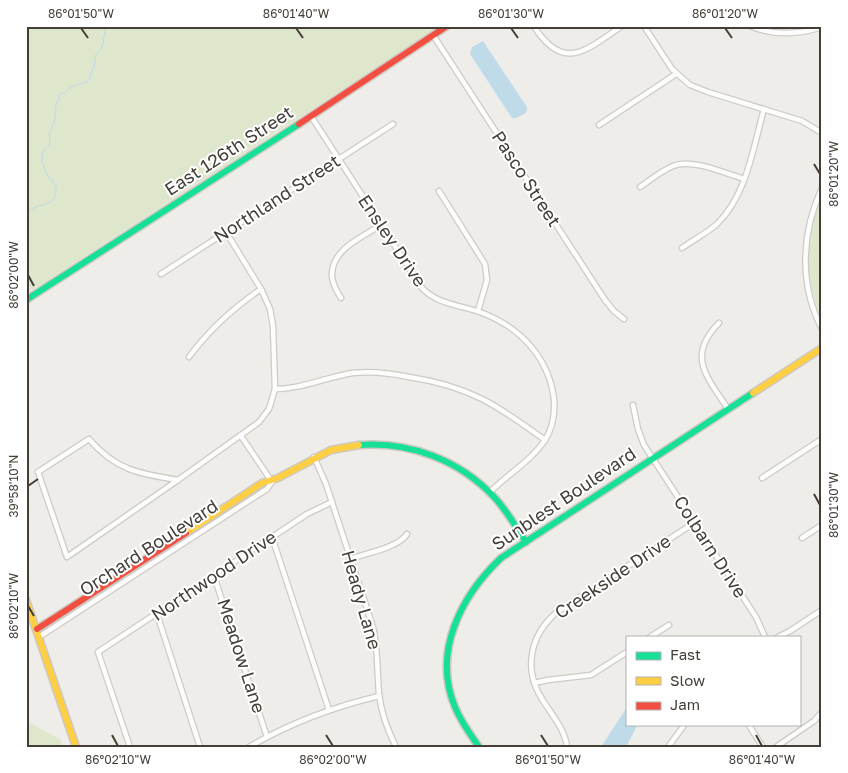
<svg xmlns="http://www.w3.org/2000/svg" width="848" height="773" viewBox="0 0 848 773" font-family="'Golos Text',sans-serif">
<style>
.green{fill:#dee6cc}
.water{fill:#bfdae8}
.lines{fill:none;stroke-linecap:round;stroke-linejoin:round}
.stream{stroke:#bfdae8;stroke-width:1}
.street-casing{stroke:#cdcbc7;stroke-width:7}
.fast-casing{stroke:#cdc9c1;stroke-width:9}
.slow-casing{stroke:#cdc9c1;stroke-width:9}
.jam-casing{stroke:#cdc9c1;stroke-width:9}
.street{stroke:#fdfcfc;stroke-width:4.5}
.fast{stroke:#16e098;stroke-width:6}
.slow{stroke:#ffcf43;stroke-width:6}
.jam{stroke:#f24e42;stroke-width:6}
.ticks{fill:none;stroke:#443e37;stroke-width:2}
.labels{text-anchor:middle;stroke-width:4;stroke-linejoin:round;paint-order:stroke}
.street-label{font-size:18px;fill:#443e37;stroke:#fff}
.neatline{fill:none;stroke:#443e37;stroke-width:2}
.ticks-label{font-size:12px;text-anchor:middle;fill:#443e37}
</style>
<rect width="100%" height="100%" fill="#efede9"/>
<g class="green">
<path d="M26 26H441L26 294Z"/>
<path d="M822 197V320C805 281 803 236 822 197Z"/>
<path d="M26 721 60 739 63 747H26Z"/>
</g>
<g class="water">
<path d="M483 41 527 107 526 113 516 118H512L470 54 472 47Z"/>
<path d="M627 707V724H638L626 747H601Z"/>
</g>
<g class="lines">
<path class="stream" d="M26 214C39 199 58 211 56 185L54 184 53 180H50C45 171 40 162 43 152 44 149 47 148 49 145 50 142 50 136 49 133 55 127 56 112 56 104L57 102H59V95L62 93 64 94C75 80 82 88 91 78L90 75 94 68 96 54 102 48 106 26"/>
<defs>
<g id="street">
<path d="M644 26 672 69 690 85 708 92 802 121 822 133"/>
<path d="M750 26C774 36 797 35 822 27"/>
<path d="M535 28C565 73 587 49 622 26"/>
<path d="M433 35 605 300 614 311 624 319"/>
<path d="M311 116 422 288C439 306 464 305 485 314 522 329 549 359 554 399 555 413 553 428 545 440 532 460 507 475 490 492"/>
<path d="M599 125 676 74"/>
<path d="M640 187C650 180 661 171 673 166 692 158 724 173 744 179"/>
<path d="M822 188C801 233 799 285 822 329"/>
<path d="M439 191 485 264 487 280 478 311"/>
<path d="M682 248C693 240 707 233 717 224 747 195 753 148 764 109"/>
<path d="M161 274 393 124"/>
<path d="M341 298C337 292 333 284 332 277 330 250 362 237 381 225"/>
<path d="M719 323C686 356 707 377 728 409"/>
<path d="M189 357C209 330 233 308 261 289"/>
<path d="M275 389C302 389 326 377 353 373 372 371 390 373 409 377 469 386 497 405 545 440"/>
<path d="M633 405 638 429 644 445 756 617 765 637"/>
<path d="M89 439C115 470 140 474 178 480L67 557 38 472Z"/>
<path d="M314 457 326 484 373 627C378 649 377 671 379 694 381 712 388 731 396 747"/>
<path d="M762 478 822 439"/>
<path d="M178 480 259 422 269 409 275 389 273 326 270 309 261 289 226 232"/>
<path d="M272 537 329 710"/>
<path d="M802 538 822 525"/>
<path d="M350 559C366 553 398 548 407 534"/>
<path d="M214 576 267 737"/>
<path d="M157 614 200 747"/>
<path d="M39 637 267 489 272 482 241 436"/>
<path d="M650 637 669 625"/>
<path d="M778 637 790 631 822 610"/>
<path d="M534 683 548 680 591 675 627 652"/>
<path d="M748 724 763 747"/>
<path d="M130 747 98 652 307 514 332 502"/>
<path d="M249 747C290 723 333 707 379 696"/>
<path d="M567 747C565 729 551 714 542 699 523 669 530 635 557 612L694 523"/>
<path d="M668 747 685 724"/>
<path d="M776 747 814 721 822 712"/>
</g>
<g id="fast">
<path d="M26 300 299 124"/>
<path d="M359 445C409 441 460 460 495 498 507 511 516 527 526 542"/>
<path d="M479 747C470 734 461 722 455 707 432 652 461 596 501 558L753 393"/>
</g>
<g id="slow">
<path d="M753 393 822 348"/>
<path d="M186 533 262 483 278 478 331 450 359 445"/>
<path d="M26 600 76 747"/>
</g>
<g id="jam">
<path d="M299 124 447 26"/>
<path d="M37 629 186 533"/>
</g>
</defs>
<use href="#street" class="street-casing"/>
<use href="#fast" class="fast-casing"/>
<use href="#slow" class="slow-casing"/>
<use href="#jam" class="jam-casing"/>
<use href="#street" class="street"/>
<use href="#fast" class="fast"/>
<use href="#slow" class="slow"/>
<use href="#jam" class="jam"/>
</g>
<path class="ticks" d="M81 28 88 38M296 28 303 38M511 28 518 38M725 28 732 38M814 164 820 174M28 275 34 286M28 486 38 479M814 494 820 505M28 606 34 616M112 735 118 746M326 735 333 746M541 735 548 746M756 735 762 746"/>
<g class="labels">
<g class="street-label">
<text transform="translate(229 151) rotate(-33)" y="6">East 126th Street</text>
<text transform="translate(526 179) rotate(57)" y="6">Pasco Street</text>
<text transform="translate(277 199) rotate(-33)" y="6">Northland Street</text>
<text transform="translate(392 241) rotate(56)" y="6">Ensley Drive</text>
<text transform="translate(564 499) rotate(-34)" y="6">Sunblest Boulevard</text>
<text transform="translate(710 547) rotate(57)" y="6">Colbarn Drive</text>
<text transform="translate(149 548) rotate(-33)" y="6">Orchard Boulevard</text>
<text transform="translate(214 576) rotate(-34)" y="6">Northwood Drive</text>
<text transform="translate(613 577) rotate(-34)" y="6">Creekside Drive</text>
<text transform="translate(361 600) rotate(74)" y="6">Heady Lane</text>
<text transform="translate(241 656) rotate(72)" y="6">Meadow Lane</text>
</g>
</g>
<rect width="848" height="773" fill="none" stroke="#ffffff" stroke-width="55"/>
<rect x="626" y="636" width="175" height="90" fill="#ffffff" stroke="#b4b2af"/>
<rect x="636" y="652" width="25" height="8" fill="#16e098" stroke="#b4b2af"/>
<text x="670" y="660" font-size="15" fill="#443e37">Fast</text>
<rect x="636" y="677" width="25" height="8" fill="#ffcf43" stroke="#b4b2af"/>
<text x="670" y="686" font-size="15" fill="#443e37">Slow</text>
<rect x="636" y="702" width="25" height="8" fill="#f24e42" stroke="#b4b2af"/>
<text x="670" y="710" font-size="15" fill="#443e37">Jam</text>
<rect x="28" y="28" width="792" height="718" class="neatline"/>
<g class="ticks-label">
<text x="81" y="18">86°01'50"W</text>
<text x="296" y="18">86°01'40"W</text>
<text x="511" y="18">86°01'30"W</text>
<text x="725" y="18">86°01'20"W</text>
<text transform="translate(834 174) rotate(-90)" y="4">86°01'20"W</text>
<text transform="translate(14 275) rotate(-90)" y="4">86°02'00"W</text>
<text transform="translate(14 486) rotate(-90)" y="4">39°58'10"N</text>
<text transform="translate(834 505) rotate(-90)" y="4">86°01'30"W</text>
<text transform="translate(14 606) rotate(-90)" y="4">86°02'10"W</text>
<text x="118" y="764">86°02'10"W</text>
<text x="333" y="764">86°02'00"W</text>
<text x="548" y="764">86°01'50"W</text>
<text x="762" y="764">86°01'40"W</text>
</g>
</svg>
